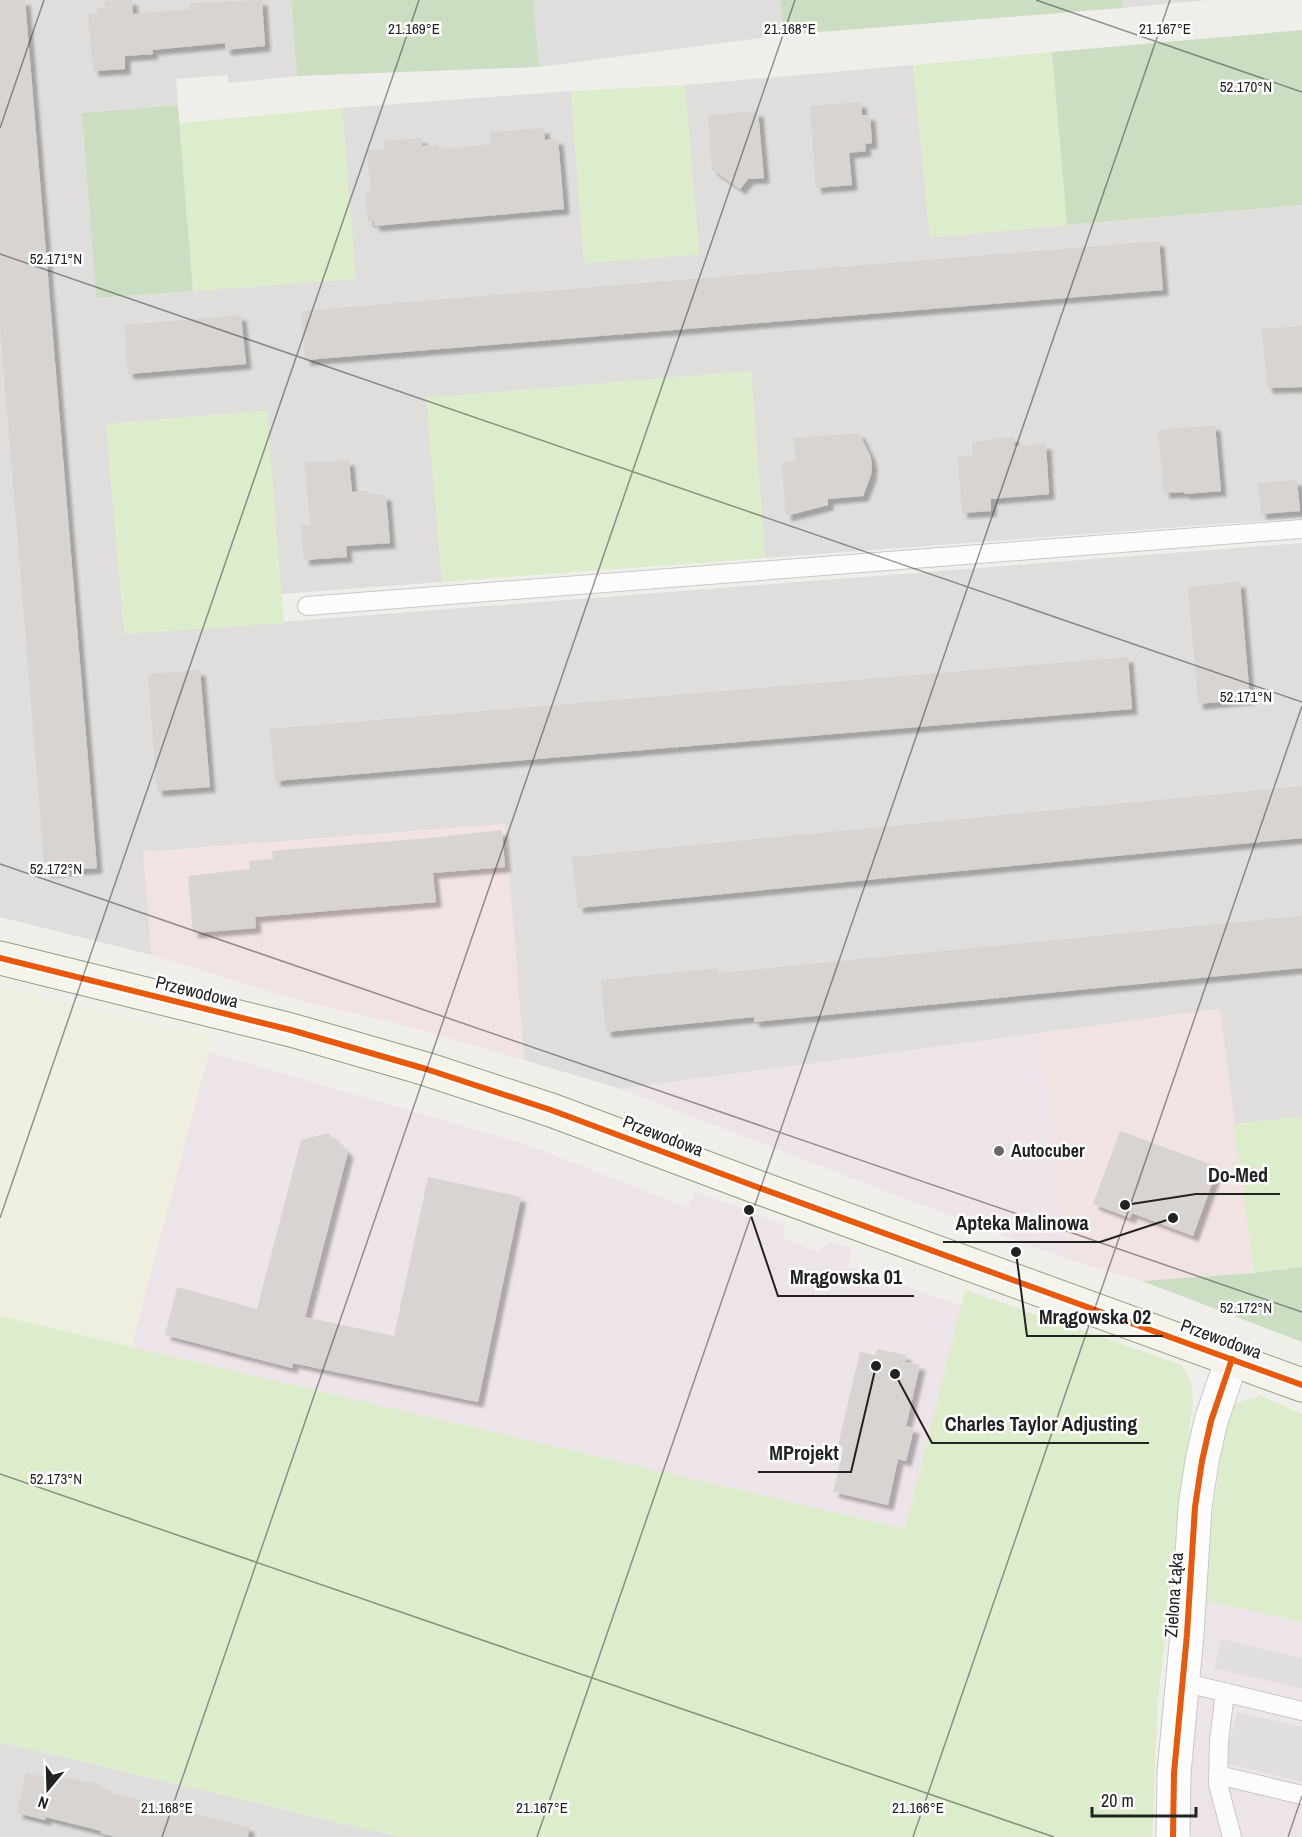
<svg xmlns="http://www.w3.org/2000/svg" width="1302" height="1837" viewBox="0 0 1302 1837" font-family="'Archivo Narrow',sans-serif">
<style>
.residential{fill:#dfdedc}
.commercial{fill:#f1e3e1}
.industrial{fill:#ede4e9}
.farmland{fill:#efefdf}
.grass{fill:#ddeccb}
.forest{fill:#cbdec1}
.parking{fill:#e0dfde}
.building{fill:#d7d4d2;filter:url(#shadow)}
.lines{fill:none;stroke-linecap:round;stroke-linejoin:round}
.lane-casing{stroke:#c9c8c7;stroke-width:20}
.street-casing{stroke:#c9c8c7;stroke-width:35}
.secondary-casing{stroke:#999a82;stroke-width:35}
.lane{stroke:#fdfcfc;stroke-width:18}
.street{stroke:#fdfcfc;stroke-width:33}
.secondary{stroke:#f4f4ed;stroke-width:33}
.cycleway-casing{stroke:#fff;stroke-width:10}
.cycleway{stroke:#e8590c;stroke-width:6}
.ticks{fill:none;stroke:#222;stroke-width:1.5;stroke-opacity:0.45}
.poi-dot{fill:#6a6968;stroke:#fff;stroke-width:2}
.labels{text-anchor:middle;stroke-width:5;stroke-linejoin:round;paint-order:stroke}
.street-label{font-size:18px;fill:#222;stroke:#fff}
.poi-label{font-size:18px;font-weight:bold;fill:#222;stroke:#fff;text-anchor:start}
.ticks-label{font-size:15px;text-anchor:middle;fill:#222;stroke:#fff;stroke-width:5;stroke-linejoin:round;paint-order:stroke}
.leader{fill:none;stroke:#222;stroke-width:2}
.callout-dot{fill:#222;stroke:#fff;stroke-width:2}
.callout-label{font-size:20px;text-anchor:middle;font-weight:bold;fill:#222;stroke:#fff;stroke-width:5;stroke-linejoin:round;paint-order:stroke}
</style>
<defs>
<filter id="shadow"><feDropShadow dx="5.5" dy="5.5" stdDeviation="1.5" flood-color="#0004"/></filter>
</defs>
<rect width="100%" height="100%" fill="#f0eeeb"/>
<g class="residential">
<path d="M0 0H291L297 76 229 83 228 75 176 79 178 105 82 113 96 298 355 279 342 108 571 91 584 263 699 254 685 85 913 65 930 237 1302 205V518L765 558 751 371 427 398 442 582 281 594 266 411 106 424 125 634 1302 543V1117L1234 1124 1219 1009 621 1089 524 1060 505 824 143 852 152 955 0 917Z"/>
<path d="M533 0H780L783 35 539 67Z"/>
<path d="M1121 0H1208L1122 8Z"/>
<path d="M0 1742 400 1837H0Z"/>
</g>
<g class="commercial">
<path d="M505 824 524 1060 396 1023 298 1000 152 955 143 852Z"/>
<path d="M1220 1009 1254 1273 1142 1281 1067 1259 1040 1033Z"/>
</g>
<g class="industrial">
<path d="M1040 1033 1067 1259 893 1194 621 1089Z"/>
<path d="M209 1052 528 1145 688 1208 695 1191 783 1224 785 1239 818 1252 830 1241 852 1248 848 1266 961 1306 905 1530 131 1348Z"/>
<path d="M1199 1600 1302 1622V1837H1186Z"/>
</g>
<path class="farmland" d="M0 988 213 1037 131 1348 0 1316Z"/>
<g class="grass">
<path d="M1052 52 1067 225 930 238 913 65Z"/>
<path d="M685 85 699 254 584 263 571 91Z"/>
<path d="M342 108 356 279 193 291 180 123Z"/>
<path d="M751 371 765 558 442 582 426 398Z"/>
<path d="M267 411 284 623 124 634 106 424Z"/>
<path d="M1302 1117V1267L1254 1273 1234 1124Z"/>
<path d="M965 1290 1182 1365 1191 1383 1193 1400 1158 1699 1152 1837H400L0 1742V1316L905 1529Z"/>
<path d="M1261 1396 1302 1414V1622L1199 1600 1227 1420 1232 1404Z"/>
</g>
<g class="forest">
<path d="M291 0H533L539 67 297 76Z"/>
<path d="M780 0H1121L1122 8 783 35Z"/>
<path d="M1302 30V205L1067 225 1052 52Z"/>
<path d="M178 105 193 291 96 298 82 113Z"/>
<path d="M1302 1267V1342L1142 1281 1254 1273Z"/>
</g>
<g class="parking">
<path d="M1221 1639 1302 1658V1689L1214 1668Z"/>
<path d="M1237 1712 1302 1727V1782L1225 1763Z"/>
</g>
<g class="building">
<path d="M0 0H25L97 868 45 872 0 326Z"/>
<path d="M121 0H132L133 14 190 9V3L262 0 265 46 225 50V43L152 50 153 54 125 56V69L93 71 88 14 98 13 97 8H105L104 1Z"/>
<path d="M861 102 862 115H870L872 143 865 144 866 151 849 153 852 185 816 188 810 106Z"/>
<path d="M758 111 764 178 748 179 740 189 712 169 708 115Z"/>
<path d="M544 128 545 140 558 139 564 209 374 226V221L368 222 365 191H371L367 150 384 149 383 141 422 138V146L439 145V150L491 144 490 132Z"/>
<path d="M1159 241 1163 290 305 360 301 311Z"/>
<path d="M241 315 246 364 128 374 124 325Z"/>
<path d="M1302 326V387L1267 388 1262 329Z"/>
<path d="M1215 425 1221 491 1184 494V492L1164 493 1158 430Z"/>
<path d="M859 433 870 455 872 464 871 475 863 496 828 499V505L786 516 782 462 796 461 794 438Z"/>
<path d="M1014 437V446L1046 444 1049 494 991 499V511L962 513 958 457 973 456 972 442Z"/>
<path d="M349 460 352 492 369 491V495H386L390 543 346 546 347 557 304 560 301 526 310 525 305 463Z"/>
<path d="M1297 480 1300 511 1261 514 1258 483Z"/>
<path d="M1240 582 1250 699 1198 704 1188 587Z"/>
<path d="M1128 657 1132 709 275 781 270 729Z"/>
<path d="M200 670 210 787 157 791 148 674Z"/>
<path d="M1302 786V838L578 908 572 857Z"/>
<path d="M502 830 505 867 433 873 436 902 255 917 256 928 193 933 188 876 250 869 249 861 273 859 272 851 430 838Z"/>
<path d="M1302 916V968L754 1022V1017L606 1032 601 980 718 968V973Z"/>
<path d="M1120 1131 1218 1167 1193 1236 1132 1213 1130 1218 1093 1204Z"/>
<path d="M328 1133 348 1152 305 1317 394 1336 428 1177 521 1197 478 1402 293 1363 292 1368 165 1335 177 1287 257 1309 301 1140Z"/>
<path d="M877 1349 906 1355 905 1362 920 1365 906 1426 914 1428 906 1461 898 1459 888 1505 833 1492 844 1447 838 1445 860 1352 875 1355Z"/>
<path d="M26 1773 53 1779V1777L65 1780 66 1777 101 1785 100 1788 113 1791 112 1793 249 1827 248 1837H115L100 1833 101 1831 46 1817 45 1820 17 1813Z"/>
</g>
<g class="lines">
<defs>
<g id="lane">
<path d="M307 606 1302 529"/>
<path d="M1182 1682 1302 1711"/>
<path d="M1225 1692 1219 1741 1218 1784 1232 1837"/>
<path d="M1218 1775 1302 1795"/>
</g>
<path id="street" d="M1173 1837 1174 1773 1187 1634 1195 1507 1202 1461 1211 1421 1232 1359"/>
<path id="secondary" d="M0 958 291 1030 426 1069 551 1110 757 1187 1302 1385"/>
</defs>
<use href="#lane" class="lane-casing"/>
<use href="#street" class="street-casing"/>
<use href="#secondary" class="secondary-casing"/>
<use href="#lane" class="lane"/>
<use href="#street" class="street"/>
<use href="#secondary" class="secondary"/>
<defs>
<g id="cycleway">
<path d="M0 958 291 1030 426 1069 551 1110 757 1187 1302 1385"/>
<path d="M1173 1837 1174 1773 1187 1634 1195 1507 1202 1461 1211 1421 1232 1359"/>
</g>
</defs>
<use href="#cycleway" class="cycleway-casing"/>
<use href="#cycleway" class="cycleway"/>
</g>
<path class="ticks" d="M1036 0 1302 92M0 128 44 0M0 254 1302 702M0 864 1302 1312M0 1218 419 0M0 1474 1054 1837M162 1837 795 0M537 1837 1170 0M913 1837 1302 706M1288 1837 1302 1796"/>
<circle class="poi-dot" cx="999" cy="1151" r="6"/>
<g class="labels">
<g class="street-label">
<text transform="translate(197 992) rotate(14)" y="6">Przewodowa</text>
<text transform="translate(663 1136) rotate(21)" y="6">Przewodowa</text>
<text transform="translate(1221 1339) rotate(20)" y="6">Przewodowa</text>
<text transform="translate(1174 1595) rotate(-86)" y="6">Zielona Łąka</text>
</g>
<g class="poi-label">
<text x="1011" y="1157">Autocuber</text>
</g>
</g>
<g class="ticks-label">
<text x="414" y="34">21.169°E</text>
<text x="790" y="34">21.168°E</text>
<text x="1165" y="34">21.167°E</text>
<text x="1246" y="92">52.170°N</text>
<text x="56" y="264">52.171°N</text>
<text x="1246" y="702">52.171°N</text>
<text x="56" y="874">52.172°N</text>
<text x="1246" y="1313">52.172°N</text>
<text x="56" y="1484">52.173°N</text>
<text x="167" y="1813">21.168°E</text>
<text x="542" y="1813">21.167°E</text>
<text x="918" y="1813">21.166°E</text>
</g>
<path class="leader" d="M1125 1205L1196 1194H1280M1173 1218L1100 1242H943M749 1210L778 1296H914M1016 1252L1027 1336H1163M895 1374L932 1443H1149M876 1366L851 1472H758"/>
<g class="callout-dot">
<circle cx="1125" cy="1205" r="6"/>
<circle cx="1173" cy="1218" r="6"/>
<circle cx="749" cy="1210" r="6"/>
<circle cx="1016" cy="1252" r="6"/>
<circle cx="895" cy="1374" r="6"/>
<circle cx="876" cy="1366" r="6"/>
</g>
<g class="callout-label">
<text x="1238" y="1182">Do-Med</text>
<text x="1022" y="1230">Apteka Malinowa</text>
<text x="846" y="1284">Mrągowska 01</text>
<text x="1095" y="1324">Mrągowska 02</text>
<text x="1041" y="1431">Charles Taylor Adjusting</text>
<text x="804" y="1460">MProjekt</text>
</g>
<g transform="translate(48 1789) rotate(199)" stroke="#ffffff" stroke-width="4.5" paint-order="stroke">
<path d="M0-4.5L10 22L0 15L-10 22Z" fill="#222222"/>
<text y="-9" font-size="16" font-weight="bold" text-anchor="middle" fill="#222222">N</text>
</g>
<path d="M1092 1807v9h104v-9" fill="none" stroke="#222222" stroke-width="3"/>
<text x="1101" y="1807" font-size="18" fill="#222222" stroke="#ffffff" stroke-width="4.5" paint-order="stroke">20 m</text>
</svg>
